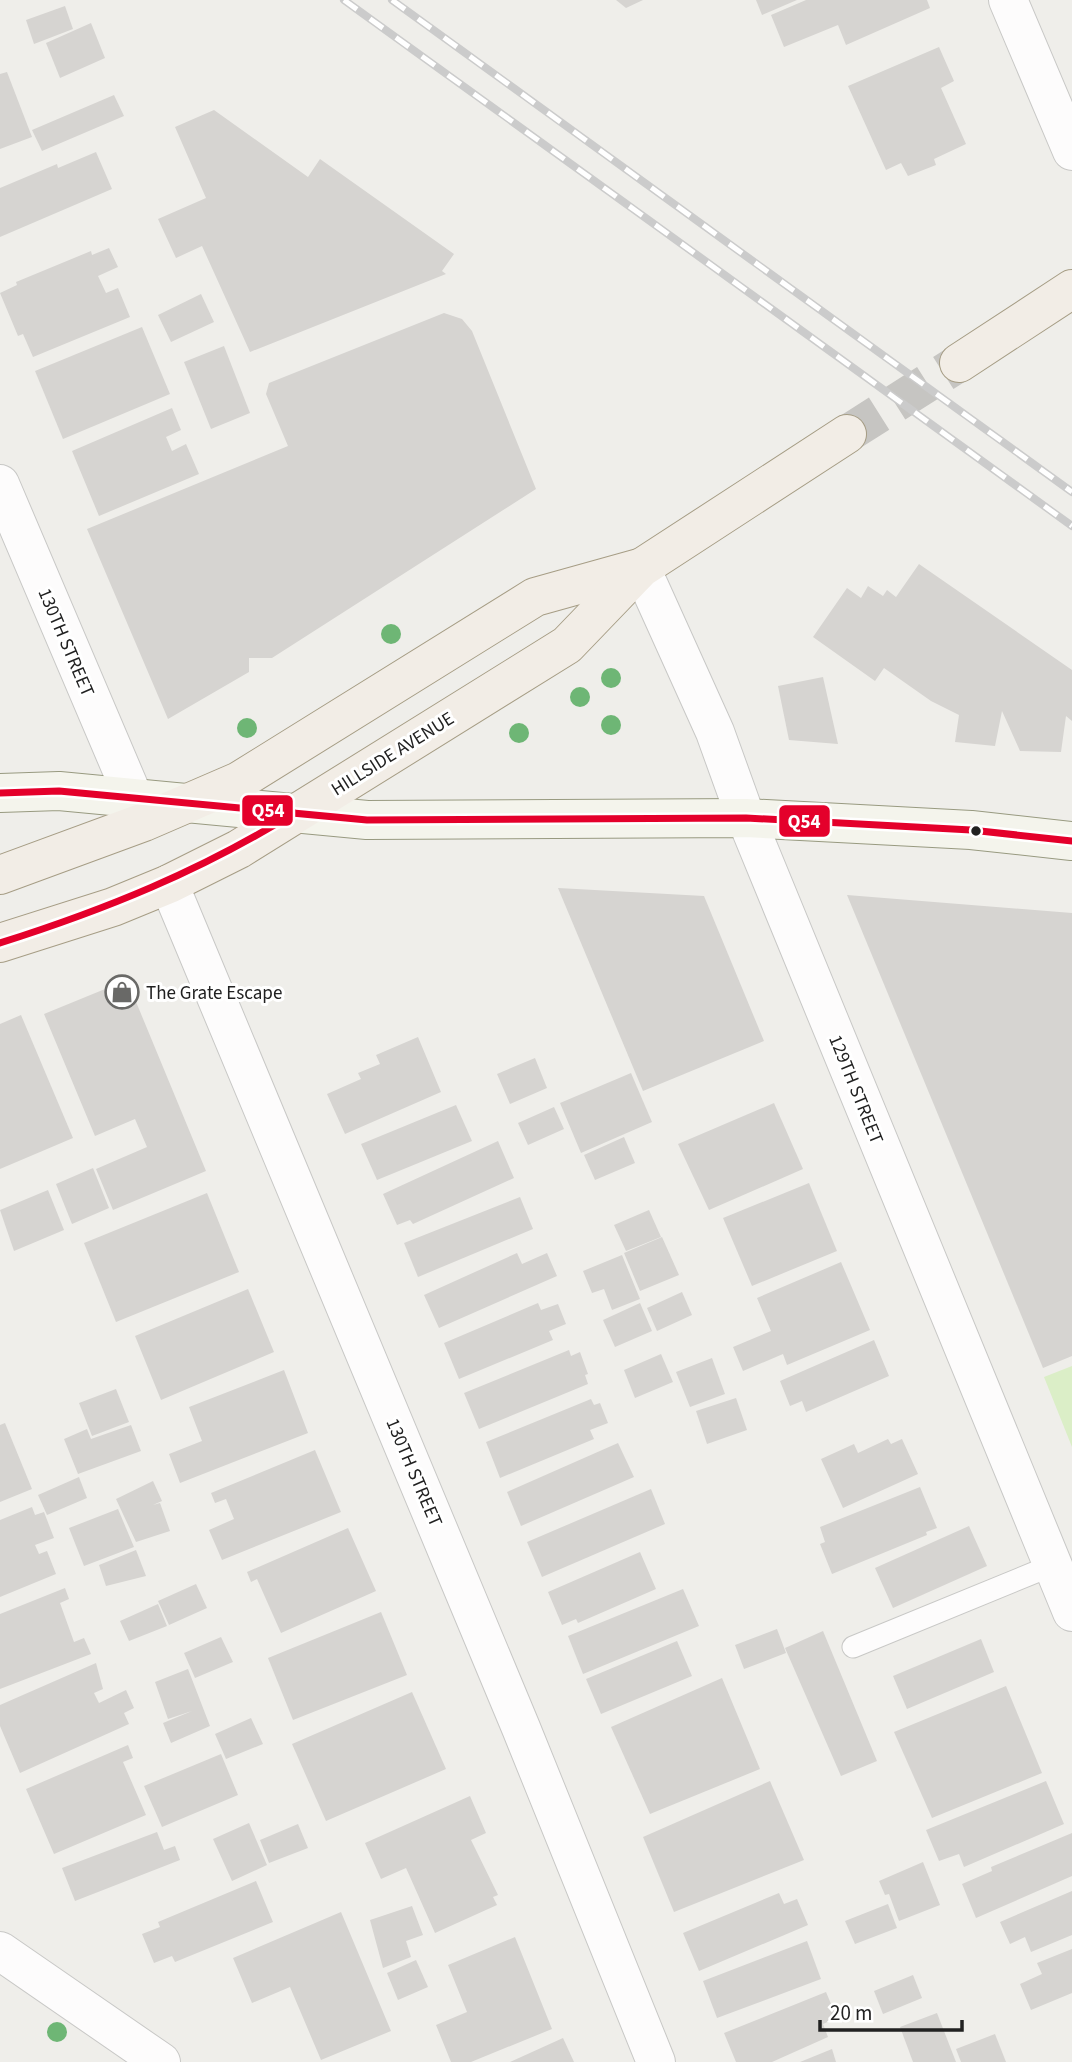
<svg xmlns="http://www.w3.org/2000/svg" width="1072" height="2062" viewBox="0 0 1072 2062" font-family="'Source Sans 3',sans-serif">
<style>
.grass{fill:#dbeec7}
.building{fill:#d6d4d1}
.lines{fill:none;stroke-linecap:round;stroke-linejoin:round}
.primary-tunnel{stroke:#c6c5c2;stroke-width:38;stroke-dasharray:38 19;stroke-linecap:butt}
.lane-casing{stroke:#c8c8c6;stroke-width:23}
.street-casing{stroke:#c8c8c6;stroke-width:40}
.secondary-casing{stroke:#989a80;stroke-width:40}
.primary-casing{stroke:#a69d85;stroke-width:40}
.lane{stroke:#fdfcfc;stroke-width:21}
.street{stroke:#fdfcfc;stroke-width:38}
.secondary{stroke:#f4f4ec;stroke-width:38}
.primary{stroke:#f2ede6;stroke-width:38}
.rail-casing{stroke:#cbcbcb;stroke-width:8}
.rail{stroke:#fff;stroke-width:5;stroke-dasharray:16;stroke-linecap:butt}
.bus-1-casing{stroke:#fff;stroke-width:12}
.bus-1{stroke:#e4002b;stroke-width:7}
.tree{fill:#6eb675}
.bus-dot{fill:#212121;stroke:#fff;stroke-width:2.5}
.labels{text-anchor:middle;stroke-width:6;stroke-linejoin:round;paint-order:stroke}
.street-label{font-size:19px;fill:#212121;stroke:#fff}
.poi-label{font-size:19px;fill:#212121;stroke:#fff;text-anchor:start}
.line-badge{stroke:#fff;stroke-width:2.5}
.badge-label{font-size:19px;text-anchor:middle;font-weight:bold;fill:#fff}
</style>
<rect width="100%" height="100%" fill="#efeeea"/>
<path class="grass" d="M1072 1366V1447L1044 1377Z"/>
<g class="building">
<path d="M616 0H643L626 8Z"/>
<path d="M756 0H797L762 15Z"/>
<path d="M806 0H927L930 8 846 45 838 25 784 47 771 15Z"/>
<path d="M65 6 73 29 34 44 26 20Z"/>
<path d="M91 23 105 58 60 78 46 43Z"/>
<path d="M939 47 954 81 941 88 966 144 934 159 936 165 908 176 901 163 886 170 848 86Z"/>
<path d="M7 72 32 137 0 149V74Z"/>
<path d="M114 95 124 116 42 151 32 130Z"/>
<path d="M214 110 308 177 320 159 454 254 442 271 446 274 250 352 202 246 176 258 158 219 206 198 175 127Z"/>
<path d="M96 152 112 189 0 237V188L57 164 58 168Z"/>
<path d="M109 248 118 267 98 276 106 293 118 288 130 317 33 357 23 334 18 336 0 293 17 285 16 282 91 251 92 255Z"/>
<path d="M201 294 214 322 171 342 158 315Z"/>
<path d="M444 313 462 319 472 331 536 489 272 658H249V672L168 719 87 529 288 446 266 394 269 383Z"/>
<path d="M142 327 170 394 63 439 35 371Z"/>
<path d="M224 346 250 413 211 429 184 362Z"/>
<path d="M172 408 181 430 166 437 172 451 186 444 199 474 99 516 72 451Z"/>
<path d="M919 564 1072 670V721L1066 716 1061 752 1020 751 1002 711 995 746 955 742 959 715 931 701 884 668 875 681 813 637 847 588 861 598 868 586 883 596 887 590 896 597Z"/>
<path d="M823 677 838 744 789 740 778 686Z"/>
<path d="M558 888 704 896 764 1041 643 1091Z"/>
<path d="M847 895 1072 913V1356L1043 1368Z"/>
<path d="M127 980 206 1171 113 1210 96 1169 147 1147 135 1119 95 1136 44 1014Z"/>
<path d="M21 1015 73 1138 0 1169V1024Z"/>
<path d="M418 1037 441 1092 345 1134 327 1094 361 1079 358 1073 380 1064 376 1055Z"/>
<path d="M535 1058 547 1088 510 1104 497 1074Z"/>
<path d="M631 1073 652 1122 581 1153 560 1103Z"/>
<path d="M774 1103 803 1169 709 1210 678 1144Z"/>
<path d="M456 1105 472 1141 377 1180 361 1144Z"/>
<path d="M554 1107 564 1129 528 1145 518 1123Z"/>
<path d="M624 1137 635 1163 595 1180 584 1155Z"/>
<path d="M498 1141 514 1178 413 1224 410 1220 397 1225 383 1194Z"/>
<path d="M93 1168 109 1208 72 1224 56 1184Z"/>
<path d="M809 1183 837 1251 752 1286 723 1218Z"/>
<path d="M48 1190 64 1230 14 1251 0 1210Z"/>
<path d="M207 1193 239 1272 116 1322 84 1243Z"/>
<path d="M520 1197 533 1229 418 1277 404 1243Z"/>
<path d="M649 1210 661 1237 626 1251 614 1225Z"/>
<path d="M662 1237 679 1275 640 1291 624 1253Z"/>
<path d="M517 1253 522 1264 547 1253 557 1276 439 1328 424 1295Z"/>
<path d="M622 1255 640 1299 612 1310 604 1289 592 1293 583 1271Z"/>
<path d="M841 1262 870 1330 787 1365 783 1354 743 1371 733 1347 771 1331 757 1298Z"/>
<path d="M248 1289 274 1352 161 1400 135 1336Z"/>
<path d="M682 1292 692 1315 657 1331 647 1308Z"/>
<path d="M538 1303 541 1310 558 1304 566 1324 549 1331 553 1340 459 1379 444 1343Z"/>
<path d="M640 1303 652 1331 615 1347 603 1320Z"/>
<path d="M874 1340 889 1376 806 1412 802 1401 790 1406 780 1381Z"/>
<path d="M569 1350 571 1356 580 1352 588 1374 585 1375 588 1384 479 1429 464 1393Z"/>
<path d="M661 1354 673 1382 635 1398 624 1370Z"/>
<path d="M712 1358 725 1394 690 1407 676 1372Z"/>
<path d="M284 1370 308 1433 180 1483 169 1454 202 1441 189 1407Z"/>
<path d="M116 1389 129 1422 92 1436 79 1403Z"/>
<path d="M736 1398 747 1430 707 1444 696 1411Z"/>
<path d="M591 1399 594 1405 600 1403 608 1423 590 1430 594 1439 500 1478 486 1442Z"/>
<path d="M5 1423 32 1489 0 1502V1425Z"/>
<path d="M131 1425 141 1451 78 1474 64 1439 87 1429 91 1439Z"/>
<path d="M888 1439 891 1444 902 1439 918 1474 843 1508 821 1459 854 1444 858 1453Z"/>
<path d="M618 1443 634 1477 521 1526 507 1492Z"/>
<path d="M315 1450 341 1512 222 1560 209 1530 234 1519 226 1499 215 1503 211 1493Z"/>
<path d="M79 1477 87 1498 47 1515 38 1495Z"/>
<path d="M153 1481 162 1501 153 1505 160 1503 170 1531 136 1542 116 1499Z"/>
<path d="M920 1487 937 1528 926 1532 927 1535 832 1574 820 1544 825 1542 820 1527Z"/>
<path d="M651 1489 665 1524 542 1577 527 1542Z"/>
<path d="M32 1507 35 1515 44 1512 54 1538 35 1545 39 1554 47 1551 56 1574 0 1597V1520Z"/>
<path d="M118 1509 134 1547 84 1566 69 1528Z"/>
<path d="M969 1526 987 1566 893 1608 875 1568Z"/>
<path d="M348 1528 376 1591 281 1633 257 1579 251 1582 247 1572Z"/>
<path d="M136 1550 146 1576 106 1586 99 1565Z"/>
<path d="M640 1552 656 1589 578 1623 576 1619 562 1625 548 1592Z"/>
<path d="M196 1584 207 1608 169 1625 158 1601Z"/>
<path d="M65 1588 69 1599 60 1603 74 1642 84 1638 91 1654 0 1689V1614Z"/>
<path d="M683 1589 699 1626 583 1674 568 1636Z"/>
<path d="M158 1604 167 1626 129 1641 120 1621Z"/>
<path d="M381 1612 407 1675 293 1720 268 1658Z"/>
<path d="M777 1629 786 1653 744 1669 735 1645Z"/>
<path d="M823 1631 877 1761 841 1776 785 1648Z"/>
<path d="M221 1637 233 1662 195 1678 184 1653Z"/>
<path d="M981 1639 994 1672 907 1709 893 1676Z"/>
<path d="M677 1641 692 1676 601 1714 586 1679Z"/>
<path d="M96 1663 103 1689 94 1693 99 1703 126 1690 134 1708 124 1713 129 1724 20 1773 0 1726V1705Z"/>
<path d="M188 1669 210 1726 171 1743 163 1723 192 1711 168 1719 155 1682Z"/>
<path d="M722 1678 760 1769 650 1814 611 1727Z"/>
<path d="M1006 1686 1042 1773 932 1818 894 1732Z"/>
<path d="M412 1692 446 1769 326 1821 292 1744Z"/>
<path d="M251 1718 263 1744 226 1759 215 1734Z"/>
<path d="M128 1745 133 1758 123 1762 146 1815 54 1854 26 1789Z"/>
<path d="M221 1754 238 1795 162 1827 144 1786Z"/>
<path d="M770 1781 804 1860 674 1912 643 1837Z"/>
<path d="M1046 1781 1064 1824 964 1867 959 1854 939 1861 926 1830Z"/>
<path d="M470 1796 486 1833 471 1840 498 1895 493 1897 497 1905 435 1933 406 1868 381 1879 365 1843Z"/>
<path d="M249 1823 267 1865 232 1881 213 1839Z"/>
<path d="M298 1824 308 1848 269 1863 260 1840Z"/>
<path d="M157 1832 164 1850 175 1846 180 1860 75 1901 62 1868Z"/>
<path d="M1072 1833V1876L976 1918 962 1884 992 1871 991 1867Z"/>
<path d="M923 1862 940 1905 899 1921 889 1894 885 1895 879 1881Z"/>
<path d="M256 1881 273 1922 175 1962 172 1956 154 1963 142 1934 160 1927 158 1922Z"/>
<path d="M1072 1891V1935L1031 1952 1025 1937 1010 1944 1000 1922Z"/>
<path d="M779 1893 784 1904 797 1899 808 1925 699 1971 683 1933Z"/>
<path d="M888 1904 897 1928 855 1944 845 1921Z"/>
<path d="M412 1906 423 1935 406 1941 411 1957 383 1968 370 1920Z"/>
<path d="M341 1912 391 2031 321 2060 290 1987 252 2003 233 1958Z"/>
<path d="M515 1937 552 2029 471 2062H451L436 2025 467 2012 448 1965Z"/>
<path d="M807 1941 821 1979 717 2018 703 1981Z"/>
<path d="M1072 1949V1993L1031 2010 1020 1984 1042 1974 1037 1963Z"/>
<path d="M416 1960 428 1987 398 2000 387 1973Z"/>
<path d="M913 1975 922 1998 883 2014 874 1991Z"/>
<path d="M826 1992 837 2018 823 2024 828 2037 772 2062H736L724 2033Z"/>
<path d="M937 2013 956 2062H913L900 2027Z"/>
<path d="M995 2034 1006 2062H961L956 2049Z"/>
<path d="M563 2038 574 2062H510Z"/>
<path d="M832 2049 836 2062H800Z"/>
</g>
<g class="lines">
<path class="primary-tunnel" d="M847 434 959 363"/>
<defs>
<path id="lane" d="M853 1647 1053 1565"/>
<g id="street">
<path d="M1008 0 1072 151"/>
<path d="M0 484 135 801"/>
<path d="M641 568 715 732 746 818 1072 1612"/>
<path d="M169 884 521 1728 656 2062"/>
<path d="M0 1951 161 2062"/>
</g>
<path id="secondary" d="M0 793 59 791 367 820 746 818 971 830 1072 841"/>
<g id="primary">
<path d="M959 363 1072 289"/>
<path d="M0 875 144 822 239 781 535 597 639 568"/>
<path d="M0 943 113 907 169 884 239 849 567 645 641 568 847 434"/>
</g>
</defs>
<use href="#lane" class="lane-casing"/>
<use href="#street" class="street-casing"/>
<use href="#secondary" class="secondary-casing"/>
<use href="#primary" class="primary-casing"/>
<use href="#lane" class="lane"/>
<use href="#street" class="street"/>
<use href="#secondary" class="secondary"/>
<use href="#primary" class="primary"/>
<defs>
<g id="rail">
<path d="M344 0 1072 526"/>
<path d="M392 0 1072 492"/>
</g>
</defs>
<use href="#rail" class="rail-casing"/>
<use href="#rail" class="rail"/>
<defs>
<g id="bus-1">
<path d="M0 793 59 791 367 820 746 818 971 830 1072 841"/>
<path d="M0 943C104 910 201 871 294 813"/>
</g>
</defs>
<use href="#bus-1" class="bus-1-casing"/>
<use href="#bus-1" class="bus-1"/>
</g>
<g class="tree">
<circle cx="391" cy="634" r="10"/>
<circle cx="611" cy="678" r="10"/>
<circle cx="580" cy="697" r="10"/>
<circle cx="611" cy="725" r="10"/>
<circle cx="247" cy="728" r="10"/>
<circle cx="519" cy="733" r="10"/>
<circle cx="57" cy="2032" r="10"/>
</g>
<defs>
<symbol id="shop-ring" viewBox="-11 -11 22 22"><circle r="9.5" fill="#fff" stroke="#696967" stroke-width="1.5"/><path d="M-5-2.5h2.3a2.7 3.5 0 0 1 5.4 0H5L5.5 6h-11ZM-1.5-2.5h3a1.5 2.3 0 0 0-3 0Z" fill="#696967"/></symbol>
</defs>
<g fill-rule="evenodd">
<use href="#shop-ring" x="103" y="973" width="38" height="38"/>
</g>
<circle class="bus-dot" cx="976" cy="831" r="6"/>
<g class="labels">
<g class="street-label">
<text transform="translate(67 642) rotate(67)" y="7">130TH STREET</text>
<text transform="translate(392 753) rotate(-32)" y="7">HILLSIDE AVENUE</text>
<text transform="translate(857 1089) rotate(68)" y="7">129TH STREET</text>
<text transform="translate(415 1472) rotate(67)" y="7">130TH STREET</text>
</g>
<g class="poi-label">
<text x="146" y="999">The Grate Escape</text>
</g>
</g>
<g class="line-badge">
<rect x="241" y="794" width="53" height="33" rx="7" fill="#e4002b"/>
<rect x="778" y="804" width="53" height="34" rx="7" fill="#e4002b"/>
</g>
<g class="badge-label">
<text x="268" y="817">Q54</text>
<text x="804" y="828">Q54</text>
</g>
<path d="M820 2020v10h142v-10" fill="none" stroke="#212121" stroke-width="3.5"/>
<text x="830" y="2020" font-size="21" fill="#212121" stroke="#ffffff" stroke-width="5" paint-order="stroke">20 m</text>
</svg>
